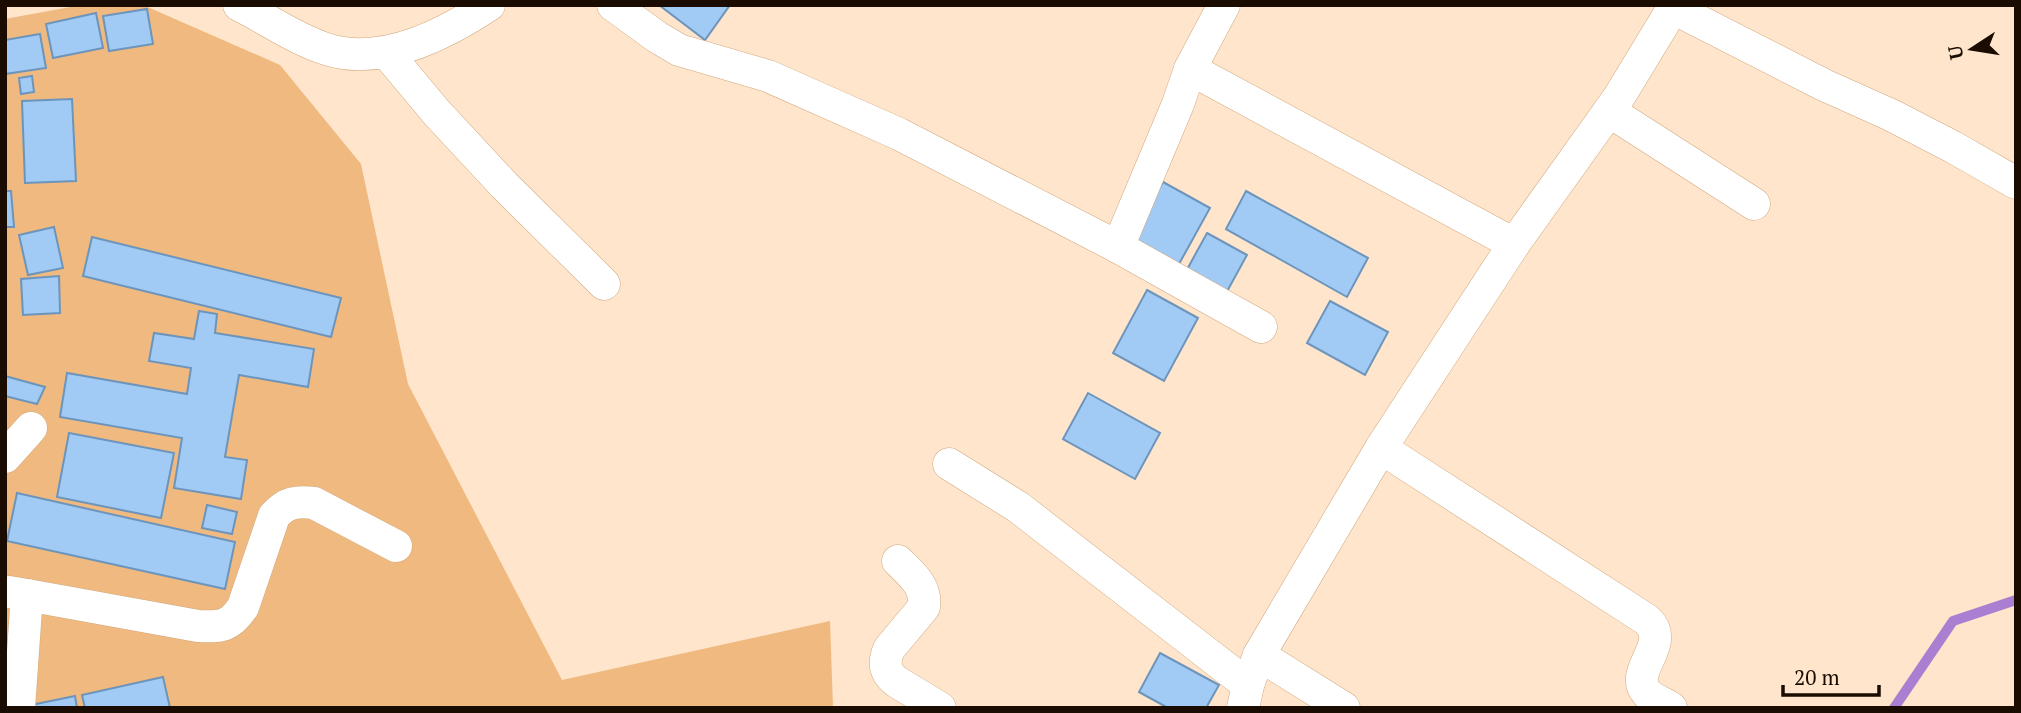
<svg xmlns="http://www.w3.org/2000/svg" width="2021" height="713" viewBox="0 0 2021 713" font-family="'PT Serif',serif">
<style>
.green{fill:#efb97f}
.lines{fill:none;stroke-linecap:round;stroke-linejoin:round}
.stream{stroke:#aa7ed0;stroke-width:10}
.building{fill:#a1cbf4;stroke:#6d95bc;stroke-width:2}
.minor-casing{stroke:#d1a97f;stroke-width:33}
.minor{stroke:#fff;stroke-width:32}
</style>
<rect width="100%" height="100%" fill="#fee5cb"/>
<path class="green" d="M81 5H143L280 65 361 164 408 384 562 680 830 621 833 708H5V19Z"/>
<g class="lines">
<path class="stream" d="M1894 708 1953 621 2016 600"/>
</g>
<g class="building">
<path d="M659 5H730L705 40Z"/>
<path d="M147 9 153 44 109 51 103 16Z"/>
<path d="M96 13 103 48 53 58 46 24Z"/>
<path d="M40 34 46 68 5 74V40Z"/>
<path d="M32 76 34 92 21 94 19 78Z"/>
<path d="M72 99 76 181 25 183 22 101Z"/>
<path d="M1163 182 1210 208 1179 264 1132 238Z"/>
<path d="M5 191H11L14 227H5Z"/>
<path d="M1246 191 1368 258 1347 297 1226 229Z"/>
<path d="M54 227 63 268 28 275 19 235Z"/>
<path d="M1207 233 1247 255 1224 297 1184 275Z"/>
<path d="M92 237 341 298 331 337 83 276Z"/>
<path d="M59 276 60 313 23 315 21 279Z"/>
<path d="M1147 290 1198 318 1164 381 1113 353Z"/>
<path d="M1330 301 1388 332 1365 375 1307 343Z"/>
<path d="M199 311 217 314 215 333 314 349 308 387 239 375 225 457 247 460 241 499 174 488 182 438 60 417 67 373 187 394 191 368 149 361 154 333 194 339Z"/>
<path d="M5 376 45 387 37 404 5 396Z"/>
<path d="M1088 393 1160 433 1135 479 1063 439Z"/>
<path d="M69 433 174 453 161 518 57 497Z"/>
<path d="M17 493 235 542 225 589 7 541Z"/>
<path d="M207 505 237 512 232 534 202 528Z"/>
<path d="M1160 653 1219 685 1206 708H1168L1139 692Z"/>
<path d="M163 677 170 708H85L82 695Z"/>
<path d="M75 696 77 708H32L31 705Z"/>
</g>
<g class="lines">
<defs>
<g id="minor">
<path d="M239 5C267 19 297 40 326 49 381 67 444 35 489 5"/>
<path d="M613 5 657 37 679 50 768 76 899 134 1118 247 1261 327"/>
<path d="M1673 8 1824 85 1891 115 1953 147 2016 183"/>
<path d="M386 52 437 113 504 185 604 284"/>
<path d="M1190 69 1514 244"/>
<path d="M1609 111 1754 204"/>
<path d="M1118 247 1178 104 1190 69 1224 5"/>
<path d="M1381 448 1647 620C1673 644 1627 671 1647 693 1652 699 1664 703 1671 708"/>
<path d="M5 457 31 428"/>
<path d="M949 464 1018 507 1248 685"/>
<path d="M898 561C911 574 927 586 924 607L889 649C883 663 885 673 897 682L940 708"/>
<path d="M9 592 27 595 19 708"/>
<path d="M27 595 198 626C221 627 230 627 243 607L274 516C286 502 297 501 314 503L396 546"/>
<path d="M1259 655 1344 708"/>
<path d="M1243 708 1248 685 1259 655 1381 448 1514 244 1619 97 1673 8 1671 5"/>
</g>
</defs>
<use href="#minor" class="minor-casing"/>
<use href="#minor" class="minor"/>
</g>
<rect width="2021" height="713" fill="none" stroke="#1a0c00" stroke-width="14"/>
<g transform="translate(1972 49) rotate(258)" stroke="#fee5cb" stroke-width="5" paint-order="stroke">
<path d="M0-5L12 26L0 18L-12 26Z" fill="#1a0c00"/>
<text y="-10" font-size="19" font-weight="bold" text-anchor="middle" fill="#1a0c00">U</text>
</g>
<path d="M1783 685v10h96v-10" fill="none" stroke="#1a0c00" stroke-width="3.5"/>
<text x="1794" y="685" font-size="21" fill="#1a0c00" stroke="#fee5cb" stroke-width="5" paint-order="stroke">20 m</text>
</svg>
